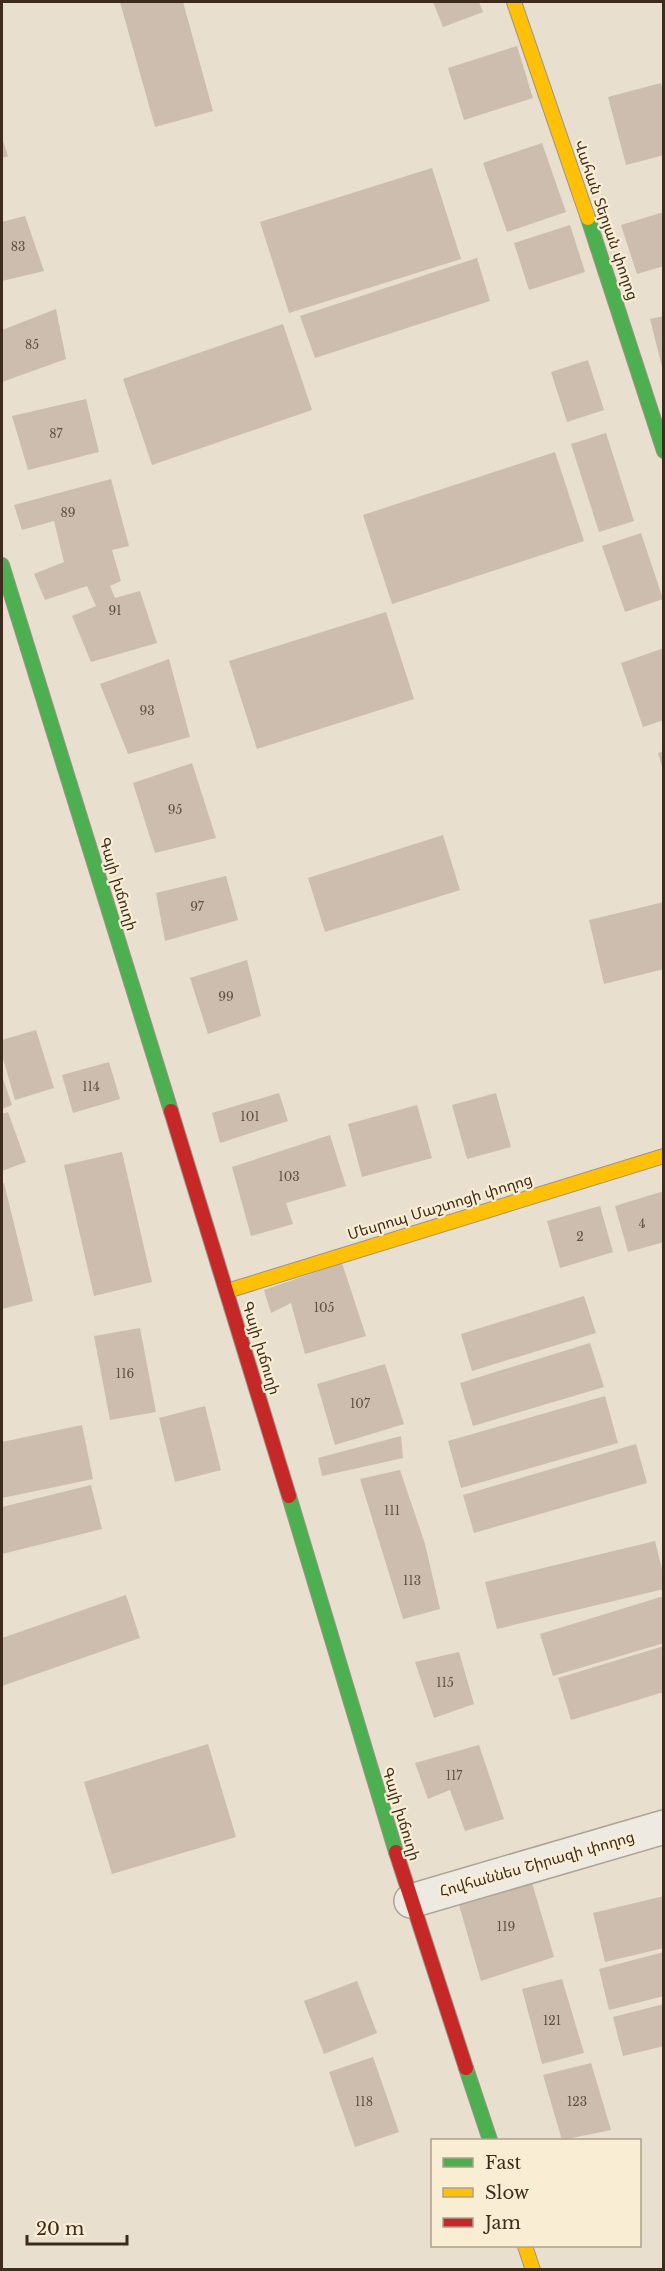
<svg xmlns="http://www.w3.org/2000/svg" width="665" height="2271" viewBox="0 0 665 2271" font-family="'Libre Baskerville','Noto Sans Armenian',serif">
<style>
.building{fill:#ccbdaf}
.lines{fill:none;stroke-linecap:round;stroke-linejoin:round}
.street-casing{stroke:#ada497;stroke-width:36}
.fast-casing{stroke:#9d9386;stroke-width:16}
.slow-casing{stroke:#9d9386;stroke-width:16}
.jam-casing{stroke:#9d9386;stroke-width:16}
.street{stroke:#efeae1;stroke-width:33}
.fast{stroke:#4caf50;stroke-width:14}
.slow{stroke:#ffc107;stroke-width:14}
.jam{stroke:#c62828;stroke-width:14}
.labels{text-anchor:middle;stroke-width:4.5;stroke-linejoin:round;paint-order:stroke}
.number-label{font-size:12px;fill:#615042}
.street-label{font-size:15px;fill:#3d2c1d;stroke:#f9edd4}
</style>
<rect width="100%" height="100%" fill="#e8dfce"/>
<g class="building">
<path d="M120 2H183L213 111 155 127Z"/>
<path d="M433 2H479L483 12 443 27Z"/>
<path d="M517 46 533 98 464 120 448 68Z"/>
<path d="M661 83 664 94V155L626 165 608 97Z"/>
<path d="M2 138 8 156 2 158Z"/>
<path d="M542 143 566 212 507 232 483 163Z"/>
<path d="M432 168 461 259 289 313 260 222Z"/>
<path d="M664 212V266L637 274 621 225Z"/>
<path d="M25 216 44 271 2 281V222Z"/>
<path d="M570 225 585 272 529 290 514 243Z"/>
<path d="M477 258 490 301 315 358 300 316Z"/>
<path d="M56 309 66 359 2 382V330Z"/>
<path d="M664 316V371H663L650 319Z"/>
<path d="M283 324 312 410 152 465 123 379Z"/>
<path d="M588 360 604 410 567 422 551 372Z"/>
<path d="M86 399 99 452 28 470 12 416Z"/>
<path d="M606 433 634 521 599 532 571 444Z"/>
<path d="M555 452 584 541 392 604 363 515Z"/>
<path d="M111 479 129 546 112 550 121 581 110 586 115 598 140 591 157 643 91 662 72 616 96 606 87 586 45 600 34 574 64 562 54 521 22 530 14 505Z"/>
<path d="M641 533 663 599 625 612 602 546Z"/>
<path d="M386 612 414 699 257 749 229 661Z"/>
<path d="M664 648V720L643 727 621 663Z"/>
<path d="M169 659 190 737 128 754 100 684Z"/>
<path d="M664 751V770H663L658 753Z"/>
<path d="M192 763 216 838 155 853 133 783Z"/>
<path d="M443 835 460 890 325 932 308 878Z"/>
<path d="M226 876 238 920 165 941 156 893Z"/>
<path d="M664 902V969L604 984 589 920Z"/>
<path d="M247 960 261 1016 208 1034 190 978Z"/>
<path d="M36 1030 54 1088 15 1100 2 1055V1040Z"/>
<path d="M109 1062 120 1099 73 1113 62 1075Z"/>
<path d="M2 1076 12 1105 2 1109Z"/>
<path d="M279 1093 288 1121 220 1143 212 1113Z"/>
<path d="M496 1093 511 1147 467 1159 452 1105Z"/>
<path d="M417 1105 432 1158 362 1177 348 1124Z"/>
<path d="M8 1112 26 1162 2 1171V1114Z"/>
<path d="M330 1135 346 1186 286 1203 293 1224 251 1236 232 1167Z"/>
<path d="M122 1152 152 1282 94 1296 64 1165Z"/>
<path d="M4 1183 33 1301 2 1309V1184Z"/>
<path d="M664 1191V1242L628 1252 615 1206Z"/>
<path d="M600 1206 613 1252 560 1268 547 1221Z"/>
<path d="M342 1263 366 1336 305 1354 291 1303 271 1313 264 1290Z"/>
<path d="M584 1296 596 1333 472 1371 461 1334Z"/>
<path d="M140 1328 156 1412 110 1420 94 1336Z"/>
<path d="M590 1343 604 1387 473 1426 460 1383Z"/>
<path d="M385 1364 404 1424 335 1445 317 1384Z"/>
<path d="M605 1396 618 1443 461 1488 448 1441Z"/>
<path d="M205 1406 221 1470 175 1482 159 1418Z"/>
<path d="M82 1425 93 1479 2 1498V1442Z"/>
<path d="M401 1436 403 1458 322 1476 318 1458Z"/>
<path d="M636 1444 647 1483 474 1533 463 1495Z"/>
<path d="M400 1470 425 1544 440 1609 403 1619 360 1479Z"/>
<path d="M91 1485 102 1529 2 1554V1507Z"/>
<path d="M655 1541 664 1577V1589L497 1629 485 1582Z"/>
<path d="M126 1595 140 1638 2 1686V1638Z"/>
<path d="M664 1596V1643L553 1676 540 1634Z"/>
<path d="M664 1646V1692L571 1720 558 1678Z"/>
<path d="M459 1652 474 1704 434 1718 415 1662Z"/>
<path d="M208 1744 236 1837 112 1874 84 1782Z"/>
<path d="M479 1745 504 1819 465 1831 450 1790 428 1799 415 1763Z"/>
<path d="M530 1876 554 1957 481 1981 457 1898Z"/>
<path d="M664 1896V1948L605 1962 593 1913Z"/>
<path d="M664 1952V1996L609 2010 599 1969Z"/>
<path d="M562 1979 584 2053 542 2064 522 1989Z"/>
<path d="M357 1981 377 2033 324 2054 304 2001Z"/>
<path d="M664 2004V2046L623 2056 613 2017Z"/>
<path d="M373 2057 399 2132 355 2147 329 2072Z"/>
<path d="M591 2063 611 2130 562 2140 543 2075Z"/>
</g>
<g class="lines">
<defs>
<path id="street" d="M411 1901 664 1827"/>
<g id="fast">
<path d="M588 218 664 451"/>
<path d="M2 565 171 1111"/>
<path d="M289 1496 396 1852"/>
<path d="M466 2068 490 2140"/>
</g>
<g id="slow">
<path d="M514 2 588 218"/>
<path d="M227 1291 664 1156"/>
<path d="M525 2246 533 2270"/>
</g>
<g id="jam">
<path d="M171 1111 289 1496"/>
<path d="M396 1852 466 2068"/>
</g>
</defs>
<use href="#street" class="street-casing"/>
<use href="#fast" class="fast-casing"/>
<use href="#slow" class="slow-casing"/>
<use href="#jam" class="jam-casing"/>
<use href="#street" class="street"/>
<use href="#fast" class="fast"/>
<use href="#slow" class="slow"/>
<use href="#jam" class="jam"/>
</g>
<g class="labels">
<g class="number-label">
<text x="18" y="251">83</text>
<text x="32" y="349">85</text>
<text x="56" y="438">87</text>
<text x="68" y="517">89</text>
<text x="115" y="615">91</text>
<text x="147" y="715">93</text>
<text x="175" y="814">95</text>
<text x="197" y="911">97</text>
<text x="226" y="1001">99</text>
<text x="91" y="1091">114</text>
<text x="250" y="1121">101</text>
<text x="289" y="1181">103</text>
<text x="642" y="1228">4</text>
<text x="580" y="1241">2</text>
<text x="324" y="1312">105</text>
<text x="125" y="1378">116</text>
<text x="360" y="1408">107</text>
<text x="392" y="1515">111</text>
<text x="412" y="1585">113</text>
<text x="445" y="1687">115</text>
<text x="454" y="1780">117</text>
<text x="506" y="1931">119</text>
<text x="552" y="2025">121</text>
<text x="364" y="2106">118</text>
<text x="577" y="2106">123</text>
</g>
<g class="street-label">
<text transform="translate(606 220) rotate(71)" y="5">Վահան Տերյան փողոց</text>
<text transform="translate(118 884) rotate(73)" y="5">Գայի խճուղի</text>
<text transform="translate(440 1207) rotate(-17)" y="5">Մեսրոպ Մաշտոցի փողոց</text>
<text transform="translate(261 1348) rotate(73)" y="5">Գայի խճուղի</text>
<text transform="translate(401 1814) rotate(73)" y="5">Գայի խճուղի</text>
<text transform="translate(537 1864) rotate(-16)" y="5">Հովհաննես Շիրազի փողոց</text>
</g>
</g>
<rect width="665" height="2271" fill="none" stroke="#3d2c1d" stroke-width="6"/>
<rect x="431" y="2139" width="210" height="108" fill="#f9edd4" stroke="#aea08b" stroke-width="1.5"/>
<rect x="443" y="2158" width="30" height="9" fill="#4caf50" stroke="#aea08b" stroke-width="1.5"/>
<text x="485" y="2169" font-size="18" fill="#3d2c1d">Fast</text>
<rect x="443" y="2188" width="30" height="9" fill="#ffc107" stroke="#aea08b" stroke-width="1.5"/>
<text x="485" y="2199" font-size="18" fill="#3d2c1d">Slow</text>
<rect x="443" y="2218" width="30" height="9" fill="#c62828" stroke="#aea08b" stroke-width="1.5"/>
<text x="485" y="2229" font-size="18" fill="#3d2c1d">Jam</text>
<path d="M27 2235v9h100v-9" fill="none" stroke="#3d2c1d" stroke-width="3"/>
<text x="36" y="2235" font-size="18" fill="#3d2c1d" stroke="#f9edd4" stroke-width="4.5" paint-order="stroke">20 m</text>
</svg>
